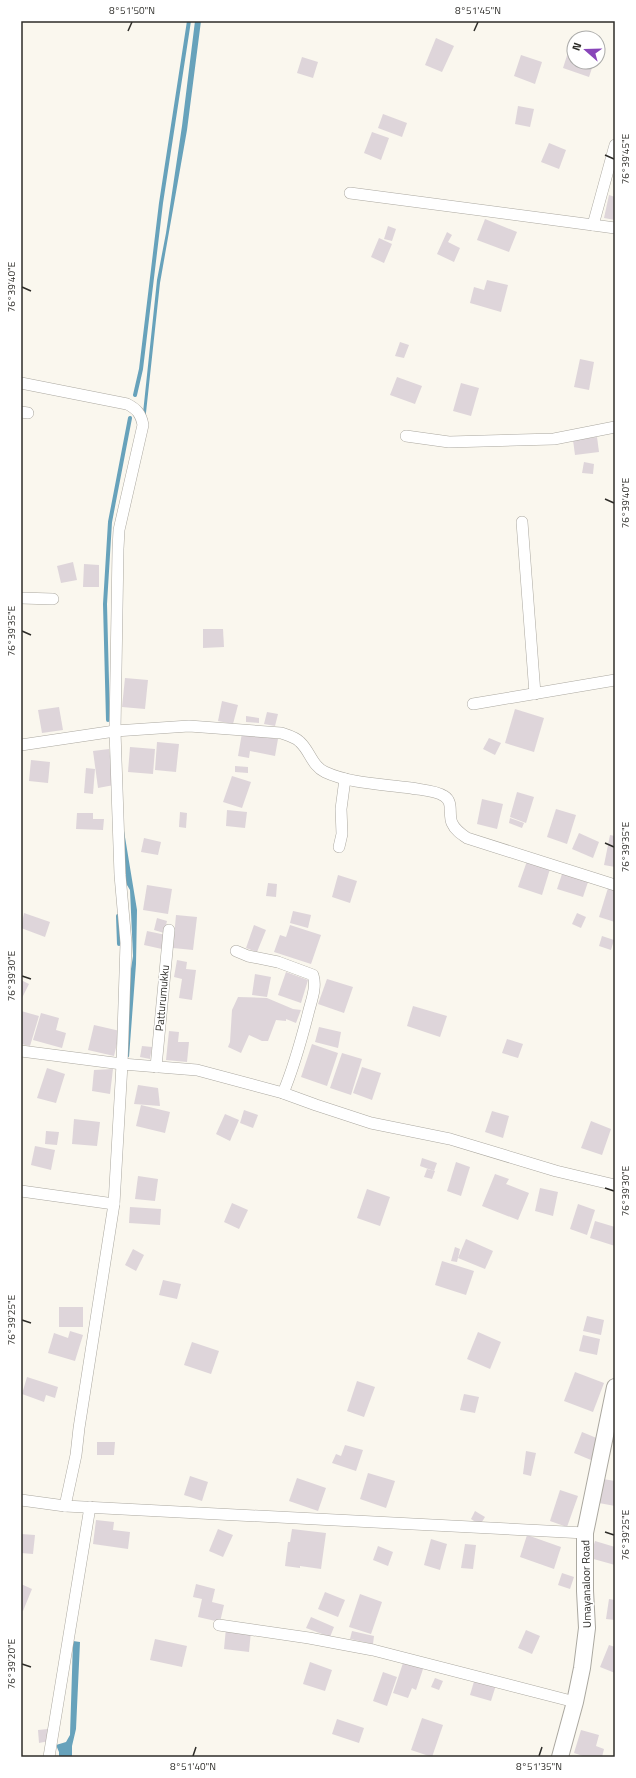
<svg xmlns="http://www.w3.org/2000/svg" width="636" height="1778" viewBox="0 0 636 1778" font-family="'Titillium Web',sans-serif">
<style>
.water{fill:#67a2bb}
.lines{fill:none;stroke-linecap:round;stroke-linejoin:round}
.stream{stroke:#67a2bb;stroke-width:4}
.building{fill:#ded5da}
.street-casing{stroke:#aba8a0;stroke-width:12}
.secondary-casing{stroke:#aba8a0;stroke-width:18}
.street{stroke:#fff;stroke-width:11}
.secondary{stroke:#fff;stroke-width:16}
.ticks{fill:none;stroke:#2e2d29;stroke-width:1.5}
.labels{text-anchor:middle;stroke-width:3;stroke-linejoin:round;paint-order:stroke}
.street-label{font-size:11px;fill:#2e2d29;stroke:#fff}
.neatline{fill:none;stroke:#2e2d29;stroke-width:1.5}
.ticks-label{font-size:10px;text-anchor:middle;fill:#2e2d29}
</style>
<rect width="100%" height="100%" fill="#faf7ee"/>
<g class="water">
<path d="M195 21H201L187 130 160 283 145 422 143 413 157 280 166 233 182 126Z"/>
<path d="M119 830 124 831 137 910 136 964 129 1057 125 1056 128 988 133 956 130 890 124 880Z"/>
<path d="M73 1641 80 1642 76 1729 72 1746V1756L59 1757V1752L56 1745 66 1742 70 1735Z"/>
</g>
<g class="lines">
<g class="stream">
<path d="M135 395 141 369 161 203 189 21"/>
<path d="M108 720 105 604 110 522 130 418"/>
<path d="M118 916 119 944"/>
</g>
</g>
<g class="building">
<path d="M436 38 454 46 442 72 425 65Z"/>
<path d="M572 40 574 41V62H594L589 77 563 68Z"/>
<path d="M521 55 542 62 535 84 514 76Z"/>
<path d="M302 57 318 62 313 78 297 73Z"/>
<path d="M518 106 534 109 530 127 515 124Z"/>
<path d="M383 114 407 123 402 137 378 128Z"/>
<path d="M372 132 389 138 381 160 364 153Z"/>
<path d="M549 143 566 150 559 169 541 162Z"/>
<path d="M609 195 615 197V220L604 218Z"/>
<path d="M485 219 517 232 509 252 477 240Z"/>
<path d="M388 226 396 229 392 241 384 239Z"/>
<path d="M447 232 452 235 448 242 460 248 454 262 437 254Z"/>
<path d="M379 238 392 244 384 263 371 257Z"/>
<path d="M487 280 508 285 501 312 470 303 474 287 484 290Z"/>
<path d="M400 342 409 345 404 358 395 356Z"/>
<path d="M580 359 594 362 589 390 574 387Z"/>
<path d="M397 377 422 386 415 404 390 395Z"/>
<path d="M461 383 479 388 471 416 453 411Z"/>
<path d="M597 437 599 452 575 455 573 440Z"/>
<path d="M584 462 594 464 593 474 582 473Z"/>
<path d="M73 562 77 580 61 583 57 566Z"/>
<path d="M84 564 99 565V587H83Z"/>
<path d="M203 629H223L224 647 203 648Z"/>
<path d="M125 678 148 680 145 709 122 707Z"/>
<path d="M222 701 238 705 233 724 218 721Z"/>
<path d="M59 707 63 730 42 733 38 710Z"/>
<path d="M515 709 544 718 534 752 505 743Z"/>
<path d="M267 712 278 714 275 726 264 724Z"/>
<path d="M246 716 259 718V723L246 722Z"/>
<path d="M242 733 278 739 275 756 250 751 249 758 238 756Z"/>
<path d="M489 738 501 743 495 755 483 749Z"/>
<path d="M157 742 179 744 176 772 155 770Z"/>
<path d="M130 747 155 749 153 774 128 772Z"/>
<path d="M109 749 114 785 98 788 93 751Z"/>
<path d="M31 760 50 762 48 783 29 781Z"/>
<path d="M235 766 248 767V773L235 772Z"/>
<path d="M86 768 95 769 93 794 84 793Z"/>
<path d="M232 776 251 782 242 808 223 802Z"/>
<path d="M517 792 534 797 526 823 510 817Z"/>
<path d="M482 799 503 804 497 829 477 824Z"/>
<path d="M556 809 576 815 567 844 547 837Z"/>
<path d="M227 810 247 812 245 828 226 826Z"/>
<path d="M180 812 187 813 186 828 179 827Z"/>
<path d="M77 813H93V819H104L103 830 76 829Z"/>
<path d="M510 818 524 823 522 828 509 823Z"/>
<path d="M579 833 599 842 593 858 572 849Z"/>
<path d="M610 835 615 836V867L604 865Z"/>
<path d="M144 838 161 842 158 855 141 852Z"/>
<path d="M527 861 550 869 542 895 518 887Z"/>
<path d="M562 874 588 882 583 897 557 889Z"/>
<path d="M338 875 357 881 350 903 332 897Z"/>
<path d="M268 883 277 884 276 897 266 896Z"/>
<path d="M147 885 172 889 168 914 143 910Z"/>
<path d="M608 888 615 891V922L599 917Z"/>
<path d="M293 911 311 915 308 928 290 923Z"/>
<path d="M24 913 50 922 45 937 21 928Z"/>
<path d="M577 913 586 917 581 928 572 924Z"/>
<path d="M176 915 197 917 193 950 173 948Z"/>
<path d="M157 918 167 921 164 933 154 930Z"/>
<path d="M254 925 266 930 257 952 246 948Z"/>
<path d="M290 925 321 935 311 964 274 952 280 935 286 937Z"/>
<path d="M147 931 166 935 162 949 144 945Z"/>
<path d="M602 936 614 940 611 950 599 946Z"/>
<path d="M177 960 187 962 186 969 196 970 192 1000 179 998 182 979 174 977Z"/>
<path d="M286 972 308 980 301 1003 278 995Z"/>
<path d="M255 974 271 977 267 997 252 995Z"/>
<path d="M327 979 353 987 344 1013 318 1004Z"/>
<path d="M21 980 29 984 21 1000Z"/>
<path d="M238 997 267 998 293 1009 301 1010 296 1023 286 1019V1021L276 1020 268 1041H262L249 1035 241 1053 228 1047 230 1042 232 1010Z"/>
<path d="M413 1006 447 1016 440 1037 407 1026Z"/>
<path d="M21 1011 39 1016 30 1046 21 1044Z"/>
<path d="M41 1013 59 1018 56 1030 66 1033 62 1048 33 1040Z"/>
<path d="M94 1025 120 1031 114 1056 88 1050Z"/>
<path d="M319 1027 341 1032 338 1048 315 1042Z"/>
<path d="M169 1031 179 1032 178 1042H189L187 1062 166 1060Z"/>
<path d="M507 1039 523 1044 518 1058 502 1053Z"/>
<path d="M312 1044 338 1053 327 1086 301 1077Z"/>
<path d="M142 1046 152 1047 150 1059 140 1057Z"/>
<path d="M342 1053 362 1059 351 1095 330 1088Z"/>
<path d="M362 1067 381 1073 372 1100 353 1093Z"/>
<path d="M47 1068 65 1074 56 1103 37 1098Z"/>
<path d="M113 1069 110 1094 92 1091 94 1070Z"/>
<path d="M138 1085 158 1088 160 1106 134 1104Z"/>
<path d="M141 1105 170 1112 165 1133 136 1126Z"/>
<path d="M244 1110 258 1115 253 1128 240 1123Z"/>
<path d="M492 1111 509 1116 503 1138 485 1132Z"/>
<path d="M225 1114 239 1120 230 1141 216 1134Z"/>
<path d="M74 1119 100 1122 97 1146 72 1144Z"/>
<path d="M591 1121 611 1129 602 1155 581 1148Z"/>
<path d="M46 1131 59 1132 57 1145 45 1144Z"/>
<path d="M35 1146 55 1150 51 1170 31 1165Z"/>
<path d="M422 1158 437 1163 434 1171 420 1166Z"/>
<path d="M456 1162 470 1167 461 1196 447 1191Z"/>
<path d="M427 1169 435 1171 432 1179 424 1177Z"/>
<path d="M495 1174 509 1179 506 1184 529 1193 518 1220 482 1206Z"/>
<path d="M138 1176 158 1179 155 1201 135 1199Z"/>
<path d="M540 1188 558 1192 553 1216 535 1211Z"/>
<path d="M367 1189 390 1197 380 1226 357 1218Z"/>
<path d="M232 1203 248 1210 239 1229 224 1222Z"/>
<path d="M578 1204 595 1210 587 1235 570 1229Z"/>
<path d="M130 1207 161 1209 160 1225 129 1223Z"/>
<path d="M595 1221 615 1227V1246L590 1238Z"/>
<path d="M466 1239 493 1251 485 1269 458 1258Z"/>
<path d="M455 1247 460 1249 457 1262 451 1261Z"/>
<path d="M133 1249 144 1255 136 1271 125 1265Z"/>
<path d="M442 1261 474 1271 466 1295 435 1285Z"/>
<path d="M163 1280 181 1284 177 1299 159 1295Z"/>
<rect x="59" y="1307" width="24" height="20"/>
<path d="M587 1316 604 1320 601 1335 583 1331Z"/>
<path d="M70 1331 83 1335 75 1361 48 1353 54 1333 68 1338Z"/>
<path d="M478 1332 501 1342 490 1369 467 1359Z"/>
<path d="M583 1335 600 1339 597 1355 579 1351Z"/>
<path d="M192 1342 219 1351 211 1374 184 1365Z"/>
<path d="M575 1372 604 1383 593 1412 564 1401Z"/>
<path d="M27 1377 58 1387 55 1398 46 1395 44 1402 22 1394Z"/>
<path d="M357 1381 375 1387 364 1417 347 1411Z"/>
<path d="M464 1394 479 1397 475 1413 460 1410Z"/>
<path d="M582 1432 599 1439 591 1460 574 1453Z"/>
<path d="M97 1442H115L114 1455H97Z"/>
<path d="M345 1445 363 1450 356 1471 332 1463 336 1454 341 1456Z"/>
<path d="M526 1451 536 1453 531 1476 523 1474Z"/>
<path d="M368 1473 395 1481 386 1508 360 1499Z"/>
<path d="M190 1476 208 1482 202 1501 184 1495Z"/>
<path d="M297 1478 326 1488 318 1511 289 1501Z"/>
<path d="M603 1479 615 1481V1506L599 1503Z"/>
<path d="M560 1490 578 1496 567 1527 550 1521Z"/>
<path d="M475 1511 485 1517 480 1525 471 1519Z"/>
<path d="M96 1520 114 1522 113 1530 130 1532 128 1549 93 1544Z"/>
<path d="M218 1529 233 1535 223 1557 209 1551Z"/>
<path d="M292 1529 326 1533 321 1569 300 1566V1568L285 1566 288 1542H290Z"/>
<path d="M21 1534 35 1535 33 1554 21 1553Z"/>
<path d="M527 1535 561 1547 554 1569 520 1557Z"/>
<path d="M431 1539 447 1544 440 1570 424 1565Z"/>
<path d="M595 1541 615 1547V1565L590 1558Z"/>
<path d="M465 1544 476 1545 473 1569 461 1568Z"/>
<path d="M378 1546 393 1552 388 1566 373 1560Z"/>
<path d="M562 1573 574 1577 570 1589 558 1585Z"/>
<path d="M21 1584 32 1589 23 1611 21 1610Z"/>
<path d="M196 1584 215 1589 212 1602 224 1605 220 1622 198 1617 202 1599 193 1597Z"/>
<path d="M325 1592 345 1600 338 1617 318 1609Z"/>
<path d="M360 1594 382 1602 371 1634 349 1627Z"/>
<path d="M609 1599 615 1600V1620L606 1619Z"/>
<path d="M311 1617 334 1627 330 1637 306 1628Z"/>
<path d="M226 1628 251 1631 249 1652 224 1649Z"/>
<path d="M526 1630 540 1636 532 1654 518 1648Z"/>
<path d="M352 1631 374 1636 373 1644 350 1639Z"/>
<path d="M155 1639 187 1646 182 1667 150 1660Z"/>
<path d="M609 1645 615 1647V1673L600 1667Z"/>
<path d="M404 1660 424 1666 416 1690 412 1688 408 1698 393 1693Z"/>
<path d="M310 1662 332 1670 325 1691 303 1684Z"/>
<path d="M383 1672 397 1677 387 1706 373 1701Z"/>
<path d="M435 1678 443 1681 439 1690 431 1687Z"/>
<path d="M475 1678 496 1685 491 1701 470 1695Z"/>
<path d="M422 1718 443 1725 432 1757 411 1750Z"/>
<path d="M337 1719 364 1728 359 1743 332 1734Z"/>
<path d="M48 1729 49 1741 39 1743 38 1730Z"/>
<path d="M581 1730 599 1735 596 1746 604 1749 602 1757H586L574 1753Z"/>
</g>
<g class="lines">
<defs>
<g id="street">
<path d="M615 145 593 225 615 228"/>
<path d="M350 193 593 225"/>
<path d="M21 383 127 404C137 409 141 414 143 425L119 530 118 549 115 731 120 875 126 943 122 1064 114 1204 79 1428 76 1455 65 1506 585 1533"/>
<path d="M21 412 28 413"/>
<path d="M406 436 449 442 554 439 615 427"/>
<path d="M522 522 535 694"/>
<path d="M21 598 53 599"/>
<path d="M473 704 615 680"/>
<path d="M21 745 115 731 189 726 281 733C287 735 295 737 300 742 310 751 312 766 325 772 351 784 383 784 411 788 421 790 435 790 444 796 454 802 448 814 452 823 455 830 461 834 467 838L615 885"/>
<path d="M339 847 342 834 341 809 345 779"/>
<path d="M236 951 248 956 278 962 313 975C317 988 311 1001 308 1014 301 1041 294 1067 283 1093"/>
<path d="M21 1051 122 1064 197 1070 283 1093 316 1105 371 1123 450 1139 556 1171 615 1185"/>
<path d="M156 1067 169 930"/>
<path d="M21 1191 114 1204"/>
<path d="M21 1500 65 1506"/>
<path d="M219 1625 309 1638 373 1650 575 1702"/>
<path d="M49 1757 90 1507"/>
</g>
<path id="secondary" d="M560 1757 575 1702 582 1668 587 1628 585 1591V1533L615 1387"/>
</defs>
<use href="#street" class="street-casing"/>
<use href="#secondary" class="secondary-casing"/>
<use href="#street" class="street"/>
<use href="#secondary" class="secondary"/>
</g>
<path class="ticks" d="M128 31 132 22M474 31 478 22M605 155 614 159M22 287 31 291M605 499 614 503M22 631 31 635M605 843 614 847M22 976 31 979M605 1188 614 1191M22 1320 31 1323M605 1532 614 1535M22 1664 31 1667M193 1756 196 1747M539 1756 542 1747"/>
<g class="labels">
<g class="street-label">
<text transform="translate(162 998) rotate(-85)" y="4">Patturumukku</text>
<text transform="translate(586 1584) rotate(-91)" y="4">Umayanaloor Road</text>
</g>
</g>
<rect width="636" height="1778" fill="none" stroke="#ffffff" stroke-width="44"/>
<g transform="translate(586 50) rotate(290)"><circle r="19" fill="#ffffff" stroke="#ababa9"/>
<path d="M0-3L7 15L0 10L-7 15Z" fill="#8845b9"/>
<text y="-6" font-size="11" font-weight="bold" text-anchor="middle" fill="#2e2d29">N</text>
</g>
<rect x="22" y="22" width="592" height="1734" class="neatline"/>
<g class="ticks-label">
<text x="132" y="14">8°51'50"N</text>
<text x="478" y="14">8°51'45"N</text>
<text transform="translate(625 159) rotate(-90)" y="4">76°39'45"E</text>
<text transform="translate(11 287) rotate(-90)" y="4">76°39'40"E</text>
<text transform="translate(625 503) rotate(-90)" y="4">76°39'40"E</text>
<text transform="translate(11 631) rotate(-90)" y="4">76°39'35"E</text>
<text transform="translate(625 847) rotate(-90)" y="4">76°39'35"E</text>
<text transform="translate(11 976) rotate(-90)" y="4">76°39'30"E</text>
<text transform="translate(625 1191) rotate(-90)" y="4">76°39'30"E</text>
<text transform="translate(11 1320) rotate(-90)" y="4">76°39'25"E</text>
<text transform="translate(625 1535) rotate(-90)" y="4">76°39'25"E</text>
<text transform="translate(11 1664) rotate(-90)" y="4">76°39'20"E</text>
<text x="193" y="1770">8°51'40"N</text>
<text x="539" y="1770">8°51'35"N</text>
</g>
</svg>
